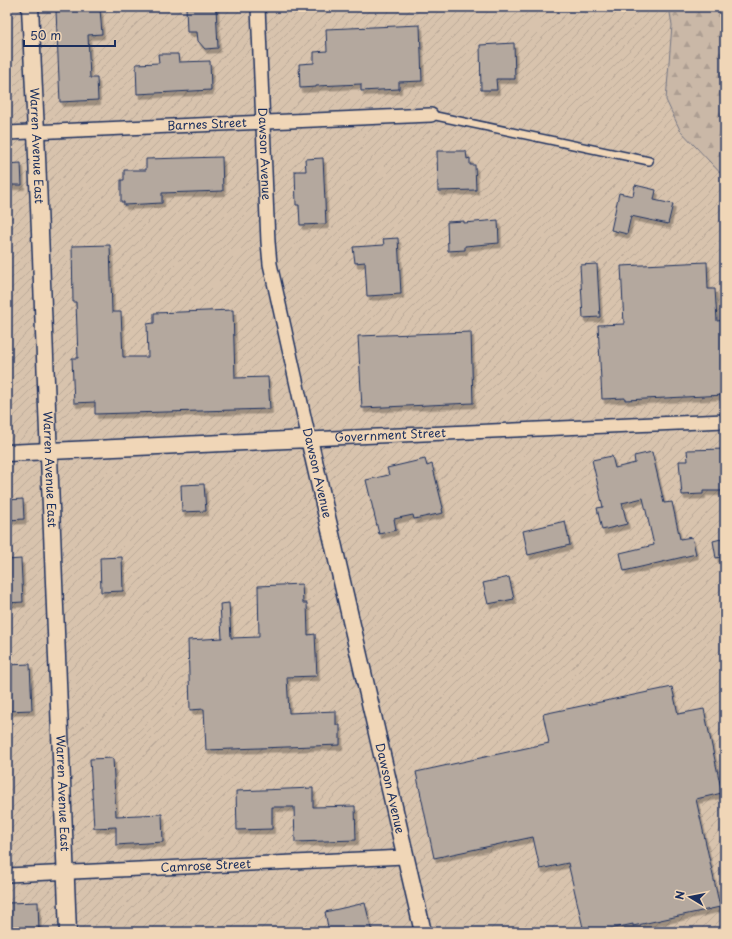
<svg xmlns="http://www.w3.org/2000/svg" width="732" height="939" viewBox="0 0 732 939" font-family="'Playpen Sans',sans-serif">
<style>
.industrial{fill:url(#industrial-furrows)}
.forest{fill:url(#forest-firs);stroke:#727482}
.building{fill:#b4a89e;stroke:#1b2f5e;filter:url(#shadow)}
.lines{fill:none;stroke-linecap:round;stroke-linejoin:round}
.service-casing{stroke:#1b2f5e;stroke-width:10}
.minor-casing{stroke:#1b2f5e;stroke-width:16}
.tertiary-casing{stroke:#1b2f5e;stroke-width:19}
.service{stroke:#f0d6b7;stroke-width:7}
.minor{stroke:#f0d6b7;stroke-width:13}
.tertiary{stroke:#f0d6b7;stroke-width:16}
.labels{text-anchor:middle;stroke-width:3.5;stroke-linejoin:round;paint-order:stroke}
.street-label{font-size:12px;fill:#1b2f5e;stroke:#f0d6b7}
</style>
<defs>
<pattern id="industrial-furrows" width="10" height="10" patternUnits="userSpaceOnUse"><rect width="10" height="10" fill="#d8c3ad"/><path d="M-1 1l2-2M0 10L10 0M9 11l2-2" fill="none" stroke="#b9a897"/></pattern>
<pattern id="forest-firs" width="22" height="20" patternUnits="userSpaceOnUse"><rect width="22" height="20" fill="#cab8a7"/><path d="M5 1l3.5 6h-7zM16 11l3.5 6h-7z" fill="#ad9e92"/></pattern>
<filter id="shadow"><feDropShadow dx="2.5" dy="4.5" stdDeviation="0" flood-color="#0004"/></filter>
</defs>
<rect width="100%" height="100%" fill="#e7cfb3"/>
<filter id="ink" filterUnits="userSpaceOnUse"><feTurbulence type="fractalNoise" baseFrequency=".025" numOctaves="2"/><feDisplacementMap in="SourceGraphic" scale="8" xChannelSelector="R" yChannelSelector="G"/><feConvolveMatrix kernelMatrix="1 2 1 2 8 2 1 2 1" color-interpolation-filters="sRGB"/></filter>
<g filter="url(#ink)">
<path class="industrial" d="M7 7H669L672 25 666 100 680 130 725 178V932H7Z"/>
<path class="forest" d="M669 7H725V178L680 130 666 100 672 25Z"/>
<g class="building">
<path d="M186 7H216L218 48 205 49 198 41 197 32H187Z"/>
<path d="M100 9 102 34 88 35 90 78H97L98 100 60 102 56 11Z"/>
<path d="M420 25 422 81 399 82V89L361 91V84L316 86V87L300 88 299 64 314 63V52L327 51 326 29Z"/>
<path d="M514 43 515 79H496L497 90H481L480 45Z"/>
<path d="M158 54H178L179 62 210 61 211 90 137 94 136 64 159 63Z"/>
<path d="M437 151H466L467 159 470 158V165H475L476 190 438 191Z"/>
<path d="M222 157 223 191 162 193V203L124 205V202H121V180H124V170H146V159Z"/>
<path d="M323 158 326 224 300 225 299 205H296L295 171H306L305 159Z"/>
<path d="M21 163 22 185H7V164Z"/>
<path d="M635 185 656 190 654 200 673 204 668 224 631 216 627 234 611 230 619 193 633 196Z"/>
<path d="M498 220 499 243 465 246V250L448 251 447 222 464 221V223Z"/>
<path d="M398 238 401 294 367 296 365 262 355 263 353 247 384 245 383 239Z"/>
<path d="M110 245 112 312H121L123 357H148L147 324 154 323V313L233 310 235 378 268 377 270 409 95 414V402L74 403 72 358H78L76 302H73L72 246Z"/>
<path d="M707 262 708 289H715L717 321 725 320V395L625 400V398L602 399 598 325 624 324 621 266Z"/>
<path d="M597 264 600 317 583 318 580 265Z"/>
<path d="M471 332 473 403 362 408 358 336Z"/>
<path d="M725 449V491H703V494L682 495 679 461H688L687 450Z"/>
<path d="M652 452 664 503 672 502 680 539 692 537 696 554 624 571 620 553 654 545 643 498 622 503 627 524 602 530 597 508 603 507 592 460 612 456 615 468 635 463 634 456Z"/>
<path d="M425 459 427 466 432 464 443 508 442 509 443 513 414 519 413 515 394 519 396 530 379 534 366 480 389 475 387 468Z"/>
<path d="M204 484 206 511 182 512 181 485Z"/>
<path d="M23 499 24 519 7 520V500Z"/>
<path d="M565 521 570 545 528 555 523 531Z"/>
<path d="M725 538V556L716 558 713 541Z"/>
<path d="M122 557 123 591 101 592 100 558Z"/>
<path d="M21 559 23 602 7 603V560Z"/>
<path d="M509 577 514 599 488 604 483 583Z"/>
<path d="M302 584 303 603H307L308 635 315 634 317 676 287 677 289 713 336 711V725H340V745L206 750 204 709 190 710 188 640 222 638 220 604 229 603 231 638 259 637 258 586Z"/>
<path d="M30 664 32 710 7 711V665Z"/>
<path d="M672 687 678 714 704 709 722 793 696 799 720 907 633 926V924L596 932H584L568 863 540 869 533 837 434 858 416 772 549 743 543 714Z"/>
<path d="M113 758 116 816 162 814 163 842 116 845V827L94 828 90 759Z"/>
<path d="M313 788V807L355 806 356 840 295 842 294 807H272V829L237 830 236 791Z"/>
<path d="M38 902 39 932H7V903Z"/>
<path d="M365 903 372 932H329L325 912Z"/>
</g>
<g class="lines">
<defs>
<path id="service" d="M431 115 649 161"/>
<g id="minor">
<path id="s1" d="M258 7 268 242 270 264 309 439 725 421"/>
<path id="s2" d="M7 133 431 115"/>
<path id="s3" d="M7 875 405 857"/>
</g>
<g id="tertiary">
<path id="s4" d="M30 7 36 132 68 932"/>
<path id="s5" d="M7 453 309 439 423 932"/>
</g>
</defs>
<use href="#service" class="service-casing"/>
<use href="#minor" class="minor-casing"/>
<use href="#tertiary" class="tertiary-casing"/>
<use href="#service" class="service"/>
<use href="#minor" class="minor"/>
<use href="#tertiary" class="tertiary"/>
</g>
</g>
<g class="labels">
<g class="street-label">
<text dy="4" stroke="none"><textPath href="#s2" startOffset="200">Barnes Street</textPath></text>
<text dy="4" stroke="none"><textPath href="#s4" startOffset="139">Warren Avenue East</textPath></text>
<text dy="4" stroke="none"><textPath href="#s1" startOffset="147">Dawson Avenue</textPath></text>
<text dy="4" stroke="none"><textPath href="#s1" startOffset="518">Government Street</textPath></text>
<text dy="4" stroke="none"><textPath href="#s4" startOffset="463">Warren Avenue East</textPath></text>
<text transform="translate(317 473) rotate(77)" y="4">Dawson Avenue</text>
<text dy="4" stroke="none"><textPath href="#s5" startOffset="661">Dawson Avenue</textPath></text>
<text dy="4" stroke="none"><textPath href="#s4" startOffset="787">Warren Avenue East</textPath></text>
<text dy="4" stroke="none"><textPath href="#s3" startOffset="199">Camrose Street</textPath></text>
</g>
</g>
<rect width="732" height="939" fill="none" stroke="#f0d6b7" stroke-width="24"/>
<rect x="12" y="12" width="708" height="915" fill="none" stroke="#1b2f5e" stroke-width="1.5" filter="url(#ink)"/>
<g transform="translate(690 897) rotate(280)" stroke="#f0d6b7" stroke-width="3" paint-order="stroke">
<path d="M0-3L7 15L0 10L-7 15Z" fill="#1b2f5e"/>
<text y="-6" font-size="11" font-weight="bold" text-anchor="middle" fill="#1b2f5e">N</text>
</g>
<path d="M24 40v6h91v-6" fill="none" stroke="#1b2f5e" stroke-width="2"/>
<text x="30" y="40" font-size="12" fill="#1b2f5e" stroke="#f0d6b7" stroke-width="3" paint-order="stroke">50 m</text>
</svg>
